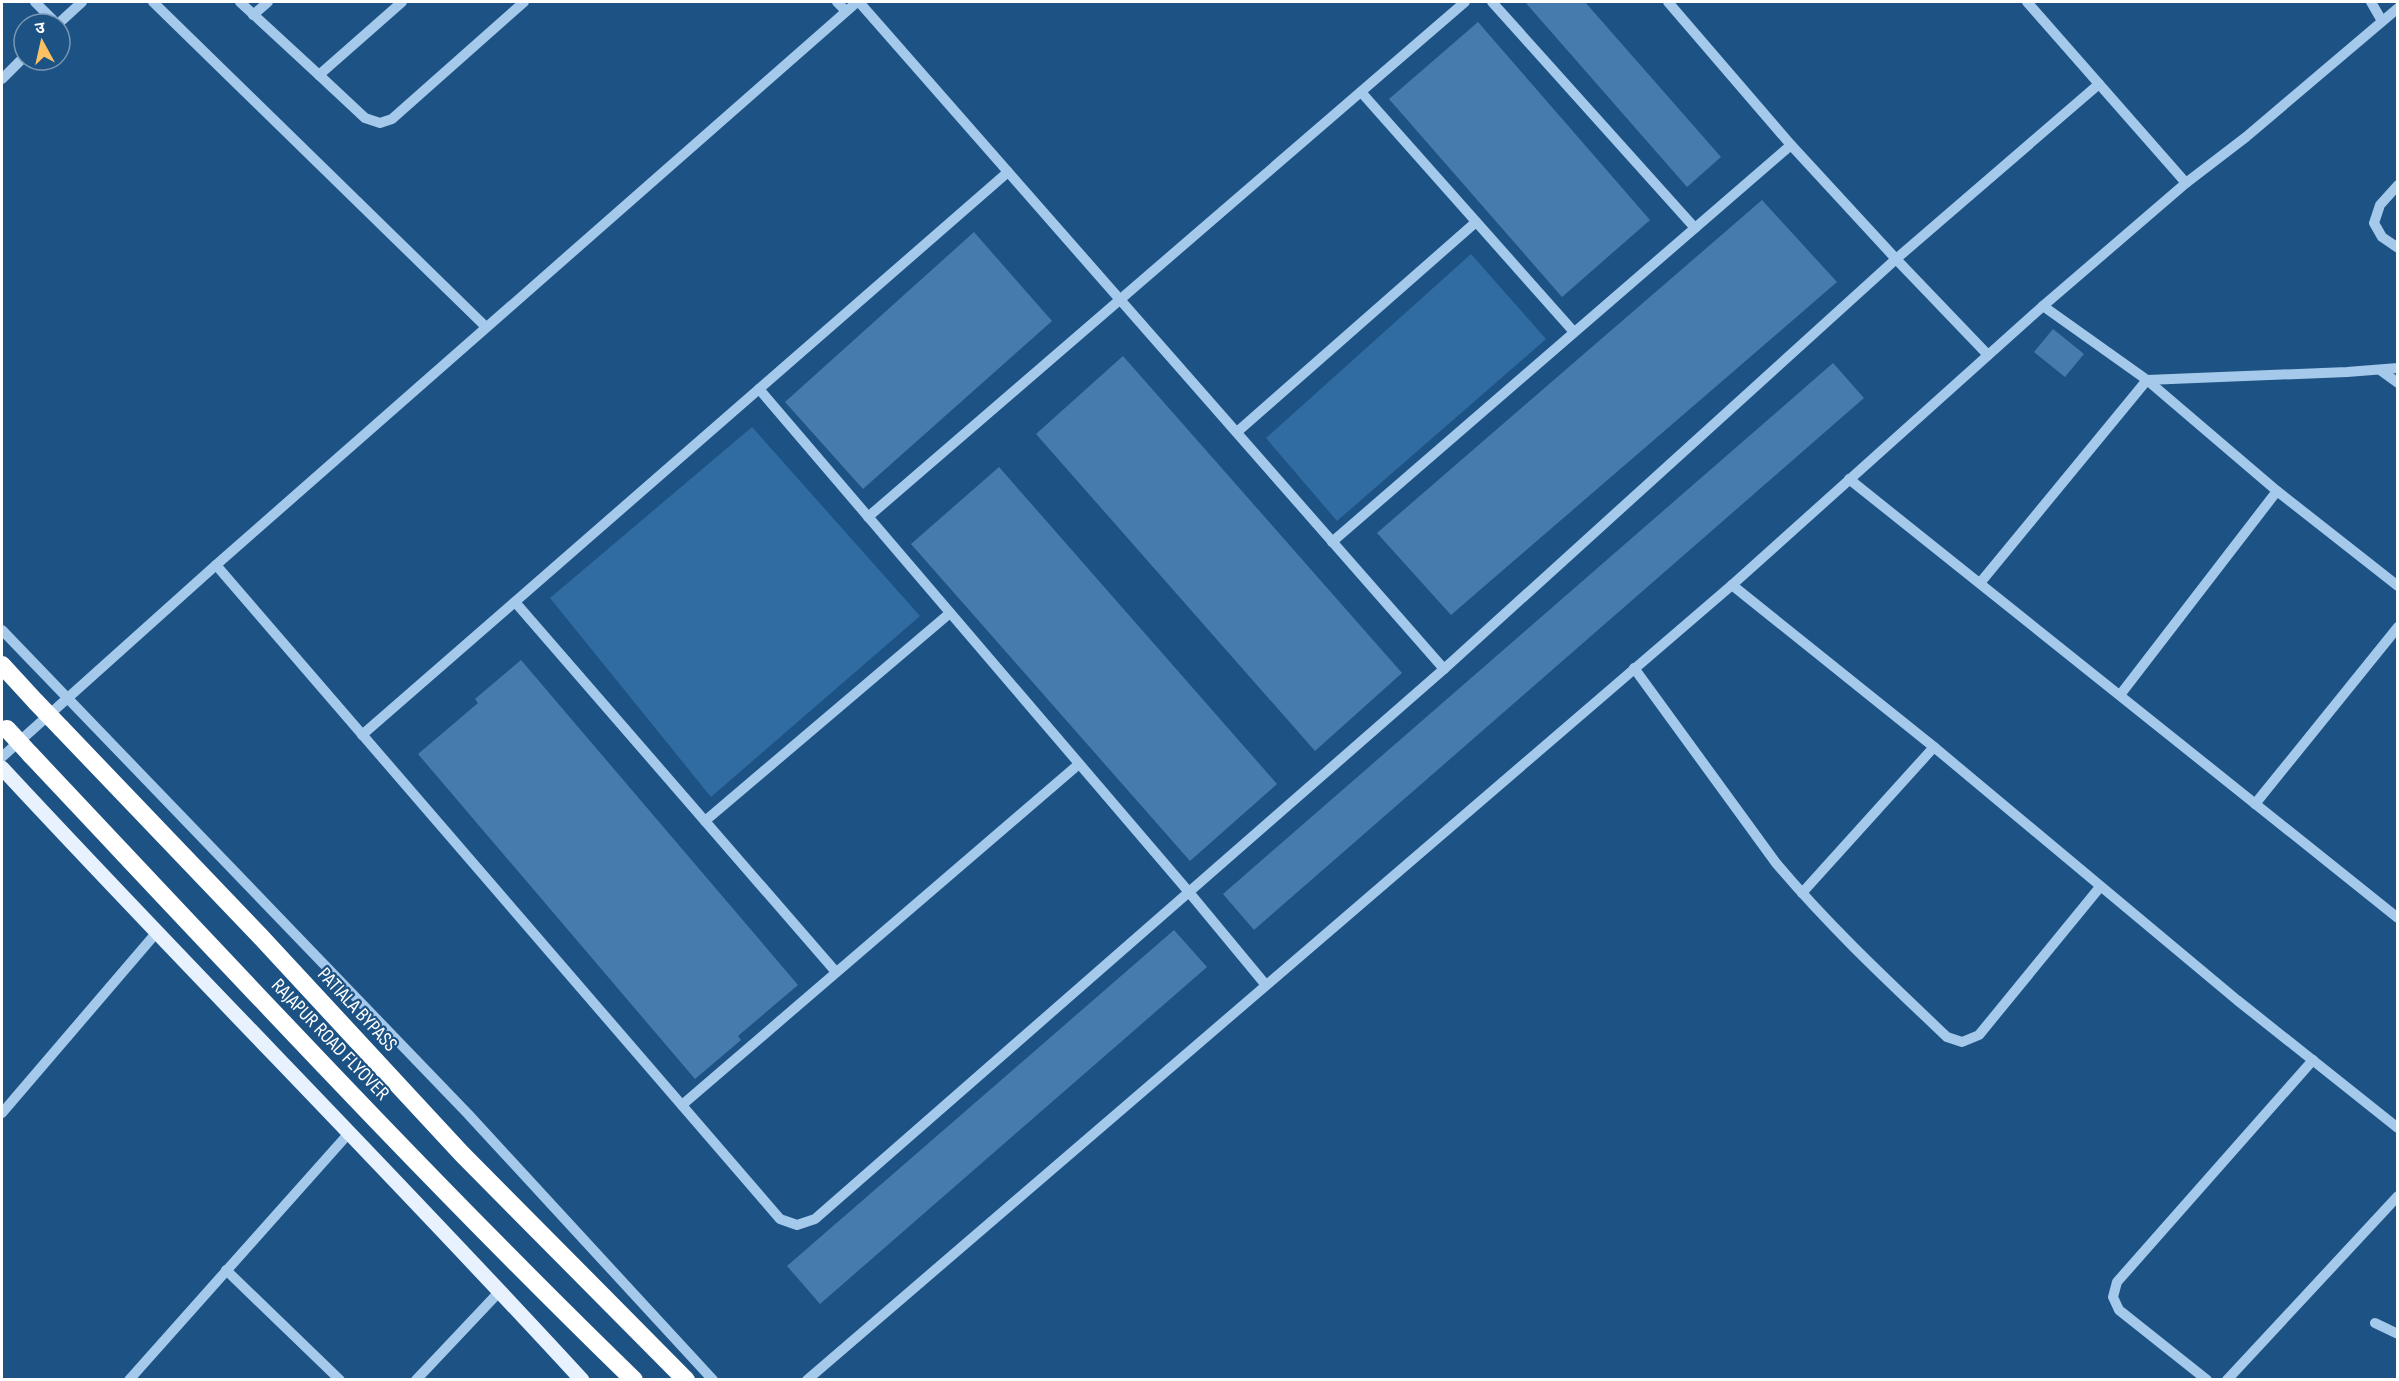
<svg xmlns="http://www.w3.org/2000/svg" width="2399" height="1381" viewBox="0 0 2399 1381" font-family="'Sofia Sans Condensed','Noto Sans Devanagari',sans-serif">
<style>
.green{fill:#306ca2}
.building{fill:#457cad}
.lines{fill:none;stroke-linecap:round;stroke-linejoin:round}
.minor{stroke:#a4c9ea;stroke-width:10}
.major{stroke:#e8f2fe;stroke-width:15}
.highway{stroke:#fff;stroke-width:18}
.highway-bridge{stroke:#fff;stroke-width:18}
.labels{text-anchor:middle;stroke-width:4.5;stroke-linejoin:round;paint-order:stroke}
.street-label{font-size:20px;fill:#fff;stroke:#1d5284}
</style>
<rect width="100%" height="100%" fill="#1d5284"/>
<g class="green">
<path d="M1471 254 1546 339 1337 521 1266 438Z"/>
<path d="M752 427 920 616 711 797 550 598Z"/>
</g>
<g class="building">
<path d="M1525 2H1585L1721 157 1687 187Z"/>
<path d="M1478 22 1650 220 1562 297 1389 99Z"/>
<path d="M1762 200 1837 282 1451 615 1377 533Z"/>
<path d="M974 232 1052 321 863 489 785 402Z"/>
<path d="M2053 329 2084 354 2065 377 2034 352Z"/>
<path d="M1123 356 1402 673 1315 751 1036 434Z"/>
<path d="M1833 363 1864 398 1254 930 1223 894Z"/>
<path d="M999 467 1277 784 1190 861 911 544Z"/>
<path d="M521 660 798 985 738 1036 741 1040 695 1079 418 754 478 703 475 699Z"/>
<path d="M1174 930 1207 967 820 1304 787 1266Z"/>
</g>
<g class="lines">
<g class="minor">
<path d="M35 2 57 24"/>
<path d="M153 2 486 327"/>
<path d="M240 2 319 75 402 2"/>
<path d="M837 2 846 11"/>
<path d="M859 2 1444 669 1896 259 1791 145 1668 2"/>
<path d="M1492 2 1695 228"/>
<path d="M2027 2 2186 183"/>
<path d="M2371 2 2382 21"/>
<path d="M253 15 268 2"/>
<path d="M58 24 82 2"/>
<path d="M319 75 365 118 380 123 392 119 524 2"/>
<path d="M2 79 24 57"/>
<path d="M1361 92 1574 332"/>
<path d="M2398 185 2380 205 2374 223 2382 237 2398 248"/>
<path d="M2043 306 2147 380 2277 491 2398 586"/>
<path d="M1988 355 1896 259 2099 84"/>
<path d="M2380 370 2398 383"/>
<path d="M759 389 1188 891 1265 984"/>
<path d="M1237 432 1476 222"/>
<path d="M1849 479 2398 918"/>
<path d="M868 517 1465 2"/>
<path d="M1332 542 1791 145"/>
<path d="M216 565 780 1219 797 1225 815 1219 1444 669"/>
<path d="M1980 583 2147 380 2347 372 2398 368"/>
<path d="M1732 585 1934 747 2237 1000 2398 1128"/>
<path d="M515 602 836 972"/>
<path d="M2 630 468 1114 713 1380"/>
<path d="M1634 668 1776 863C1828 925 1888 981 1947 1037L1962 1042 1979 1035 2100 887"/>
<path d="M2120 695 2277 491"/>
<path d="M362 735 1008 172"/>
<path d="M2 757 216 565 857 2"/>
<path d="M2255 804 2398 627"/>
<path d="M705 821 950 613"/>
<path d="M1802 893 1934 747"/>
<path d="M682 1105 1079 764"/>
<path d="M2 1113 157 932"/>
<path d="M226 1270 340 1380"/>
<path d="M2375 1323 2398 1334"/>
<path d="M129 1380 350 1132"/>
<path d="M416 1380 500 1291"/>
<path d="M807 1380 1732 585 2043 306 2186 183 2246 137 2398 8"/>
<path d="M2207 1380 2119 1310 2113 1297 2117 1282 2313 1060"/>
<path d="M2227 1380 2398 1196"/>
</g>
<path class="major" d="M2 768C193 974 392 1173 582 1380"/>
<g class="highway">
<path d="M2 665 36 702"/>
<path d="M61 728 260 936 462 1154 686 1380"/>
<path d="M30 754C229 965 426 1178 634 1380"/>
</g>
<g class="highway-bridge">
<path d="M36 702 61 728"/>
<path d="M7 729 30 754"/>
</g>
</g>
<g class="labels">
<g class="street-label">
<text transform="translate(358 1009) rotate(47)" y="7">PATIALA BYPASS</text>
<text transform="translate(331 1039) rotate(46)" y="7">RAJAPUR ROAD FLYOVER</text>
</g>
</g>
<rect width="2399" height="1381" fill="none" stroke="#ffffff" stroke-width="6"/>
<g transform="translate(42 42) rotate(352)"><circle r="28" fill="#1d5284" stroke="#7797b5" stroke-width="1.5"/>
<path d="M0-4.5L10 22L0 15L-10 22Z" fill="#fac262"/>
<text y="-9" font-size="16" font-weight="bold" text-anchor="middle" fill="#ffffff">उ</text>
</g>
</svg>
